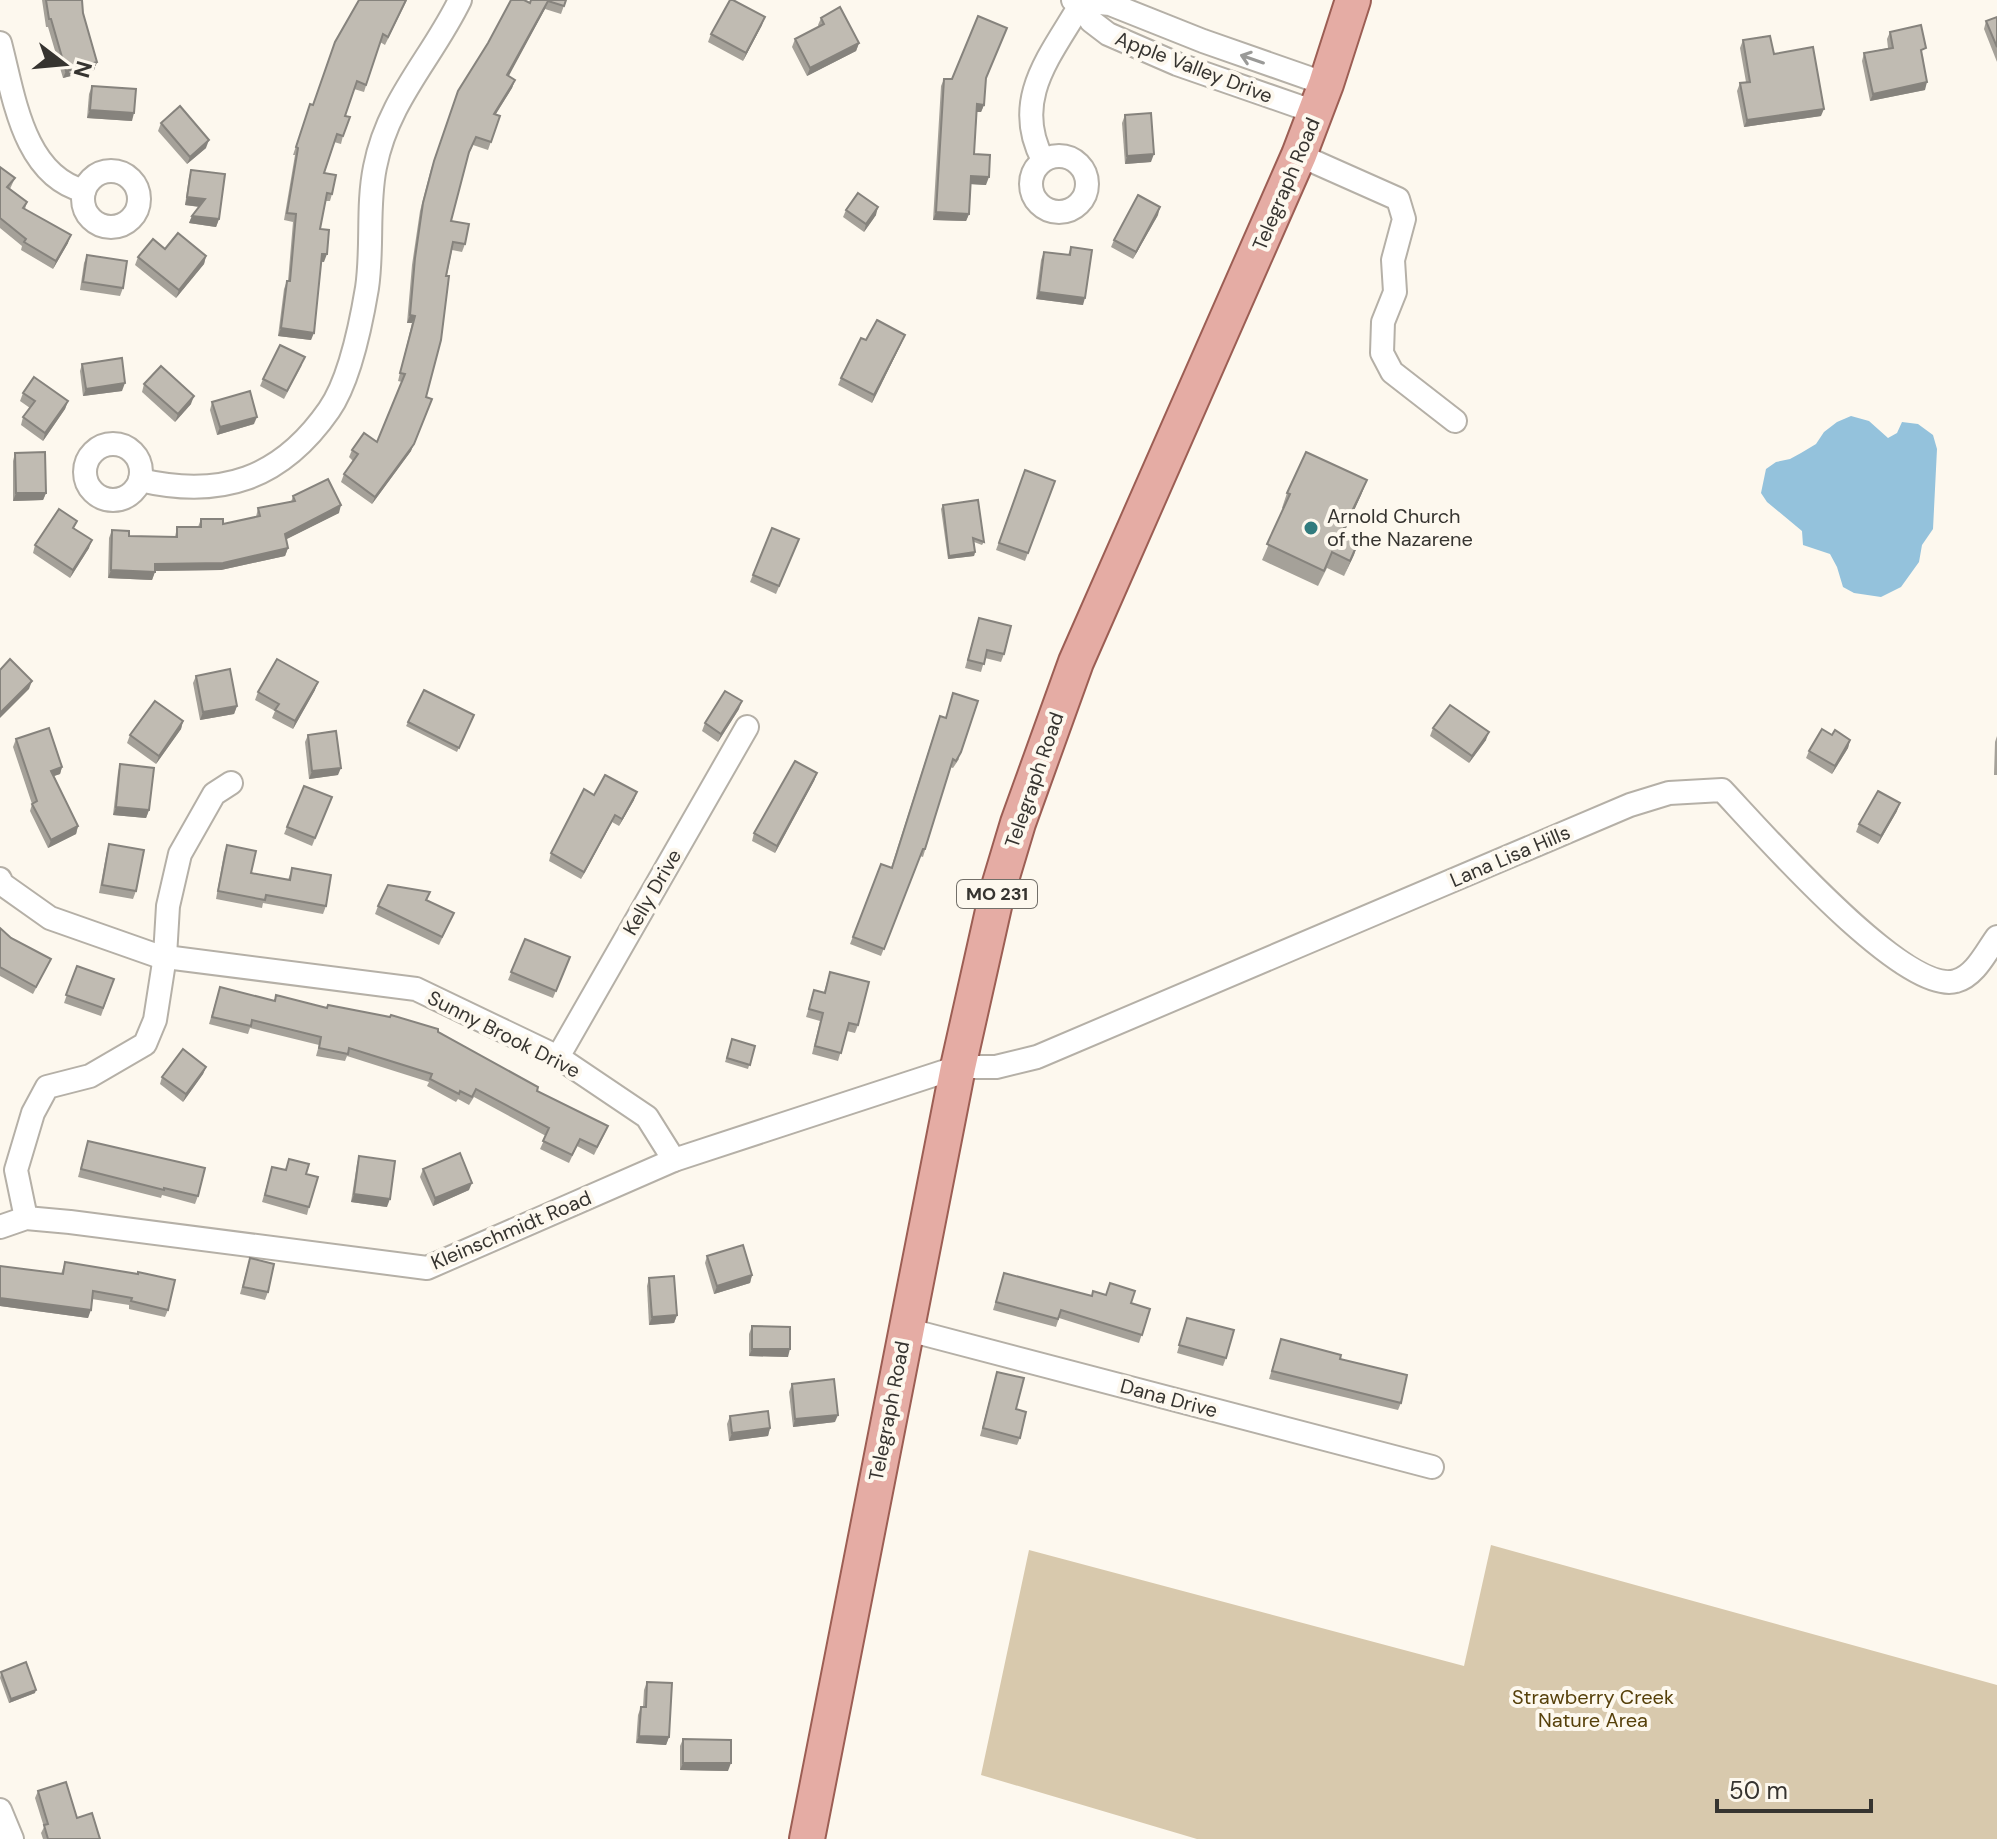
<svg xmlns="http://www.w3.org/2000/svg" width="1997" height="1839" viewBox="0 0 1997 1839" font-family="'DM Sans',sans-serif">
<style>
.green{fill:#d8c9ad}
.water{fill:#94c2dc}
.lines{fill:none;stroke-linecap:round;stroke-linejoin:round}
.street-casing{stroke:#b5b0a7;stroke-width:26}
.primary-casing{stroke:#9c5e54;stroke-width:38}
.street{stroke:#fff;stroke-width:22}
.primary{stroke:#e5aca4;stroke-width:34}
.wall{fill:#a5a199}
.shaded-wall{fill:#86837d}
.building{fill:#c0bbb2;stroke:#86837d;stroke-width:2}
.oneway{stroke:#9a9a98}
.poi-dot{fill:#317b7e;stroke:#fdf8ee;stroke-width:3}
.labels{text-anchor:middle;stroke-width:8;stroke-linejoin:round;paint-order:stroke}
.shield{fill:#fdf8ee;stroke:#726f69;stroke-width:2}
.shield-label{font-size:18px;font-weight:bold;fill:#363430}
.street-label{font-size:20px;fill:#363430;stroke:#fdf8ee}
.poi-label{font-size:20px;fill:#363430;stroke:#fdf8ee;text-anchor:start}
.park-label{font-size:20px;fill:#56400a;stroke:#fdf8ee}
</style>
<rect width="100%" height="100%" fill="#fdf8ee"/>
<path class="green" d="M1491 1545 1997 1685V1839H1197L981 1775 1029 1550 1464 1666Z"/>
<path class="water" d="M1851 416 1869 421 1888 438 1897 433 1902 422 1918 424 1933 435 1937 449 1933 529 1922 545 1919 562 1901 587 1881 597 1854 593 1843 587 1837 567 1830 554 1803 545 1802 531 1767 502 1761 493 1766 469 1776 462 1790 459 1801 453 1816 444 1824 432 1837 422Z"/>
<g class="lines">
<defs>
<g id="street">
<path d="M1073 0 1084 7 1091 21 1108 34 1177 64 1315 112"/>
<path d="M1084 7 1100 3 1110 4 1203 41 1326 84"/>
<path d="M0 43C14 96 23 175 84 191"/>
<path d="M1299 155 1398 199 1404 219 1393 260 1395 292 1383 322 1382 353 1392 372 1455 421"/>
<circle cx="1059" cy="184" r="28"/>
<path d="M1043 160C1010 98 1053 53 1083 0"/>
<circle cx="111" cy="199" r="28"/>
<circle cx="113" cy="472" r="28"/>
<path d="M140 480C221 499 281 479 329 410 350 380 361 324 367 288 373 248 367 206 375 167 388 100 432 58 460 0"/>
<path d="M0 879 2 884 50 918 158 956 416 989 558 1057 647 1117 674 1160"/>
<path d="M558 1057 747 727"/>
<path d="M26 1218 16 1170 33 1113 47 1087 90 1076 145 1044 155 1020 165 956 168 906 180 854 214 794 231 783"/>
<path d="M0 1227 26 1218 70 1222 427 1268 674 1160 958 1067H996L1037 1057 1630 805 1669 793 1722 790C1758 828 1904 996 1956 981 1975 976 1986 952 1997 937"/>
<path d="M905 1329 1432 1467"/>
<path d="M0 1810 12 1839"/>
</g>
<path id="primary" d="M807 1839 958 1067 997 893 1018 823 1076 662 1299 155 1326 84 1353 0"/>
</defs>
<use href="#street" class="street-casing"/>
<use href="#primary" class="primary-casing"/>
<use href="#street" class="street"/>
<use href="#primary" class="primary"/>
</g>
<g class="wall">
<path d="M42 0H82L83 13 97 62 94 70 63 78 48 27H46Z"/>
<path d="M371 0H407L385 45 380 42 364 92 354 89 345 116 343 136 341 144 334 142 324 173 332 194 330 201H325L320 229 324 262H321L311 340 278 336 284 289 287 281H288L293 222 284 220 295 155H293L310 104 313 105Z"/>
<path d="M566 0 561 14 545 9 508 76 515 80 512 88 495 115 500 116 488 150 473 145 468 156 451 221 465 244 462 252 452 250 411 451 372 504 341 482 344 474 353 461 349 457 352 450 377 442 402 382 398 381 412 323H407L412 265 420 211 431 169 458 91 530 3Z"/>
<path d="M1997 17V62L1984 29 1986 21Z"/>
<path d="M821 18 859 43 856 51 807 76 792 47 795 39 819 27 818 25Z"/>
<path d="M762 25 743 61 708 42 711 34Z"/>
<path d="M1890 32 1923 56 1925 90 1870 101 1862 61 1864 53 1888 48 1887 39Z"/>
<path d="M1743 40 1774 54 1821 116 1744 127 1737 91 1740 83 1746 82 1740 48Z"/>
<path d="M944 79H986L984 105 981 112H977L974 154 986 185 971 184 969 214 966 221 933 220 941 86Z"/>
<path d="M92 86 132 121 87 118 89 94Z"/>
<path d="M1125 115 1151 162 1125 164 1122 123Z"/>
<path d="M161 123 206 148 187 164 158 131Z"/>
<path d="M0 167 15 178 10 189 27 202 25 209 68 243 53 269 21 250 22 246 0 228Z"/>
<path d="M191 170 219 219 216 227 189 223 192 216 199 207 185 205 189 177Z"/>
<path d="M846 210 876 215 864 232 843 217Z"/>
<path d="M1158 215 1133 259 1111 247 1114 240Z"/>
<path d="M1071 247 1083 305 1036 299 1041 260 1044 252 1068 255Z"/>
<path d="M165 249 206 256 204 264 176 298 135 265 138 257Z"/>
<path d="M87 255 123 288 120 296 80 290 84 263Z"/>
<path d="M866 340 902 342 872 403 838 385 841 378Z"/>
<path d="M82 364 122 391 83 396 80 371Z"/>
<path d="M302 365 284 399 260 386 263 379Z"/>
<path d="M144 384 191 404 175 422 142 392Z"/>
<path d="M23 393 68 401 65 409 43 441 21 425 23 417 30 408 20 401Z"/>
<path d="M212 402 254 424 217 435 210 410Z"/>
<path d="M15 453 46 493 43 500 13 501V461Z"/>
<path d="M1025 470 1055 481 1025 561 996 550Z"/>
<path d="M1367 480 1361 495 1344 533 1359 540 1344 576 1327 568 1318 586 1262 560 1284 509 1282 508 1287 493Z"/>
<path d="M293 496 339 513 286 539 288 548 285 556 221 570 155 571 152 580 108 578 109 538 112 530 129 536 175 537 177 527H198L201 519 223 524 256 517 258 508 291 502Z"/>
<path d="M943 505 984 542 982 545 974 542 975 552 974 556 948 559 941 509Z"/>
<path d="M772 528 799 539 776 594 750 582Z"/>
<path d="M74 529 89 548 70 578 33 553 35 545Z"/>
<path d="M979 618 1004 654 1001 662 985 658 981 672 965 668Z"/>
<path d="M196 676 237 706 234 714 200 720 193 683Z"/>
<path d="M315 690 293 729 272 718 275 711 255 700 258 692Z"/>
<path d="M739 709 718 742 702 731 705 723Z"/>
<path d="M474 715 457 752 406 726 408 722Z"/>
<path d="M183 721 181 729 156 764 127 743 130 735Z"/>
<path d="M937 724 959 759 953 768 950 767 923 857 920 856 881 956 850 944 881 864 891 868Z"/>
<path d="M1433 728 1486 740 1469 763 1430 736Z"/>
<path d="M308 735 338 775 309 779 305 742Z"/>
<path d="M1832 735 1850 740 1848 748 1832 774 1806 758 1809 751Z"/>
<path d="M1997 736V775H1994L1995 742Z"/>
<path d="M16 739 62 767 60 774 54 776 78 826 76 834 48 848 30 811 32 804 13 747Z"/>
<path d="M120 764 149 810 146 818 113 815 118 772Z"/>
<path d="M817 773 814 781 775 853 752 841 754 833Z"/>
<path d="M304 786 332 797 312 846 284 834Z"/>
<path d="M594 795 634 800 619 826 612 822 581 879 549 861 551 853Z"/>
<path d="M1897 811 1878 844 1856 832 1859 824Z"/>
<path d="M109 844 136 891 133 899 99 893 107 851Z"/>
<path d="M227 845 251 873 288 880 292 868 326 906 323 914 263 903 262 908 216 899 224 853Z"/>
<path d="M426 900 454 913 439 945 375 914 378 906Z"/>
<path d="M0 928 11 938 51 959 33 994 0 976Z"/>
<path d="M525 939 570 957 553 998 508 980Z"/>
<path d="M77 966 114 979 101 1016 64 1003Z"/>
<path d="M830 972 858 1025 855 1033 847 1031 838 1061 812 1054 820 1021 806 1017 814 990 824 992Z"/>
<path d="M220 987 274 1001 327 1008 438 1032 537 1091 608 1126 605 1133 594 1155 577 1146 569 1163 540 1149 546 1136 474 1097 469 1105 458 1099 456 1102 427 1086 429 1082 347 1056 345 1061 316 1056 319 1045 250 1028 248 1034 209 1024Z"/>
<path d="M732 1039 755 1046 748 1069 725 1062Z"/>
<path d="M206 1067 203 1074 183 1102 160 1084 162 1077Z"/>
<path d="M88 1141 198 1196 195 1204 162 1195 161 1198 78 1177Z"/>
<path d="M359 1156 387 1207 351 1202 357 1164Z"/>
<path d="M272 1167 306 1174 309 1207 307 1215 262 1202Z"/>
<path d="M423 1169 469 1190 433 1206 420 1177Z"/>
<path d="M707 1256 752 1275 750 1283 714 1294 705 1263Z"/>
<path d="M250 1258 268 1292 265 1300 240 1294Z"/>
<path d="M65 1262 168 1310 165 1317 129 1309V1305L92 1299 88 1318 0 1306V1266L61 1274Z"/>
<path d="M1004 1273 1092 1296 1131 1303 1150 1309 1139 1343 1059 1318 1056 1327 993 1310Z"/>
<path d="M649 1278 677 1315 674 1323 649 1325 647 1286Z"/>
<path d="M1187 1318 1226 1358 1223 1366 1177 1353Z"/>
<path d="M752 1326 788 1357 749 1356V1334Z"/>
<path d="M1281 1339 1340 1359 1401 1403 1398 1410 1269 1379Z"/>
<path d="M997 1372 1016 1409 1020 1438 1017 1445 980 1436Z"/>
<path d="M792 1384 835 1422 793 1427 789 1392Z"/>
<path d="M730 1416 770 1428 768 1436 729 1441 727 1424Z"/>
<path d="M1 1672 35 1693 9 1703 0 1678Z"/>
<path d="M647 1682 669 1737 666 1745 636 1743 638 1715 641 1707H643L644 1690Z"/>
<path d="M683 1739 728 1771 680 1770V1746Z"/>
<path d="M38 1791 100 1839H43L41 1833 44 1827 35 1798Z"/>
</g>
<g class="shaded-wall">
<path d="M548 1 545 9 505 83 507 75Z"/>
<path d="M765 17 762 25 743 61 746 53Z"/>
<path d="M859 43 856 51 807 76 810 68Z"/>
<path d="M97 62 94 70 63 78 66 71Z"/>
<path d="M515 80 512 88 491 122 494 114Z"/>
<path d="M1927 82 1925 90 1870 101 1873 94Z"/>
<path d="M977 104 984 105 981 112H975Z"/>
<path d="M1824 109 1821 116 1744 127 1747 120Z"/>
<path d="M90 110 134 113 132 121 87 118Z"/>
<path d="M209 140 206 148 187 164 190 157Z"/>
<path d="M1154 154 1151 162 1125 164 1127 156Z"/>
<path d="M971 176 989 177 986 185 969 184Z"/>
<path d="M187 197 205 199 202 207 185 205Z"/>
<path d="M878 207 876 215 864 232 866 224Z"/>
<path d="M1160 207 1158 215 1133 259 1136 252Z"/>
<path d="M936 212 969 214 966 221 933 220Z"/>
<path d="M192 216 219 219 216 227 189 223Z"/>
<path d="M71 235 68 243 53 269 56 261Z"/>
<path d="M322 254H327L324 262 319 261Z"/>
<path d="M206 256 204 264 176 298 179 290Z"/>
<path d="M1039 292 1085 298 1083 305 1036 299Z"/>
<path d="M410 315 415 316 412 323H407Z"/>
<path d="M281 328 314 333 311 340 278 336Z"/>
<path d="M905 335 902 342 872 403 874 395Z"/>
<path d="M125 383 122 391 83 396 86 389Z"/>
<path d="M194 396 191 404 175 422 178 414Z"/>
<path d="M432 399 411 451 372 504 375 497Z"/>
<path d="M68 401 65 409 43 441 45 433Z"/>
<path d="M257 417 254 424 217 435 220 427Z"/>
<path d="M1367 480 1361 495 1337 547 1342 532Z"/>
<path d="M16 493H46L43 500 13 501Z"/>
<path d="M341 505 339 513 283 541 285 534Z"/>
<path d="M92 540 89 548 70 578 73 570Z"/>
<path d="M1359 540 1354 555 1344 576 1350 561Z"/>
<path d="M288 548 285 556 221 570 153 571 155 564Z"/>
<path d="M975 552 974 556 948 559 949 556Z"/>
<path d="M111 570 155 572 152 580 108 578Z"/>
<path d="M32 681 29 689 0 718V713Z"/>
<path d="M318 682 315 690 293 729 295 721Z"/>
<path d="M742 701 739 709 718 742 721 734Z"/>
<path d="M237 706 234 714 200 720 203 712Z"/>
<path d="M183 721 181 729 156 764 159 756Z"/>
<path d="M1489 732 1486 740 1469 763 1472 756Z"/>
<path d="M1850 740 1848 748 1832 774 1835 766Z"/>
<path d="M62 767 60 774 48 778 51 771Z"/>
<path d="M341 768 338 775 309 779 312 771Z"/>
<path d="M817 773 814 781 775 853 777 846Z"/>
<path d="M637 792 634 800 619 826 622 819Z"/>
<path d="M1900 803 1897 811 1878 844 1881 836Z"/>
<path d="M116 807 149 810 146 818 113 815Z"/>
<path d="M615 815 612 822 581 879 584 872Z"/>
<path d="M78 826 76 834 48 848 51 840Z"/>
<path d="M206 1067 203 1074 183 1102 186 1094Z"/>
<path d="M472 1183 469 1190 433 1206 435 1198Z"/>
<path d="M354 1194 390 1199 387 1207 351 1202Z"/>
<path d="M752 1275 750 1283 714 1294 717 1286Z"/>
<path d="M0 1298 91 1310 88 1318 0 1306Z"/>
<path d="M677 1315 674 1323 649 1325 652 1317Z"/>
<path d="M752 1349H790L788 1357 749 1356Z"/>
<path d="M838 1415 835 1422 793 1427 795 1419Z"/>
<path d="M770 1428 768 1436 729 1441 732 1433Z"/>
<path d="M36 1690 35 1693 9 1703 11 1699Z"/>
<path d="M639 1736 669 1737 666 1745 636 1743Z"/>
<path d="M683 1763H731L728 1771 680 1770Z"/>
</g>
<g class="building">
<path d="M46 0H82L83 13 97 62 66 71 51 19H49Z"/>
<path d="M359 0H406L388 37 383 34 366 85 357 81 345 116 350 117 343 136 337 134 324 173 336 175 332 194 327 193 320 229 329 230 327 254H322L314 333 281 328 287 281H290L296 214 287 213 298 148 296 147 310 104 313 105 335 42Z"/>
<path d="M511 0H524L530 3 531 0H566L564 6 548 1 507 75 515 80 494 114 500 116 491 142 476 137 469 152 451 221 469 224 465 244 453 242 446 276H449L441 340 426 397 432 399 414 444 375 497 344 474 358 454 352 450 364 433 377 442 405 374 400 373 415 316 410 315 415 258 423 203 434 161 458 91 488 43Z"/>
<path d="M730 0H733L765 17 746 53 711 34Z"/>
<path d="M840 7 859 43 810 68 795 39 824 24 821 18Z"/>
<path d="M978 16 1007 28 986 78 984 105 977 104 974 154 990 155 989 177 971 176 969 214 936 212 944 79H952Z"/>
<path d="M1997 17V47L1986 21Z"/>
<path d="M1921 25 1926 48 1921 50 1927 82 1873 94 1864 53 1893 48 1890 32Z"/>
<path d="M1770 36 1774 54 1813 47 1824 109 1747 120 1740 83 1750 82 1743 40Z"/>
<path d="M92 86 136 89 134 113 90 110Z"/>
<path d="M180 106 209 140 190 157 161 123Z"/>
<path d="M1151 113 1154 154 1127 156 1125 115Z"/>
<path d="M0 167 15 178 7 187 27 202 23 208 71 235 56 261 24 242 26 239 0 218Z"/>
<path d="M191 170 225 174 219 219 192 216 205 199 187 197Z"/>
<path d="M858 193 878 207 866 224 846 210Z"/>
<path d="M1138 195 1160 207 1136 252 1114 240Z"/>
<path d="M178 233 206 256 179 290 138 257 153 239 165 249Z"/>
<path d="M1071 247 1092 250 1085 298 1039 292 1044 252 1070 255Z"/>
<path d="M87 255 127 261 123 288 83 282Z"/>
<path d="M877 320 905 335 874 395 841 378 861 338 866 340Z"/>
<path d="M280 345 305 357 287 391 263 379Z"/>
<path d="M122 358 125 383 86 389 82 364Z"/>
<path d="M161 366 194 396 178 414 144 384Z"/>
<path d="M34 377 68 401 45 433 23 417 35 401 23 393Z"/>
<path d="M250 391 257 417 220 427 212 402Z"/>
<path d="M45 452 46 493H16L15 453Z"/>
<path d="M1306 452 1367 480 1342 532 1359 540 1350 561 1332 552 1324 571 1267 544 1290 494 1287 493Z"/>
<path d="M1025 470 1055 481 1028 553 999 543Z"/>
<path d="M328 479 341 505 285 534 288 548 223 563 155 564V572L111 570 112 530 129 531V536L177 537V527H201V519H223V524L260 516 258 508 295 501 293 496Z"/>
<path d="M978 500 984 542 973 538 975 552 949 556 943 505Z"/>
<path d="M59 509 77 521 73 528 92 540 73 570 35 545Z"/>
<path d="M772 528 799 539 779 586 753 575Z"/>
<path d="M979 618 1011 626 1004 654 987 650 984 664 968 660Z"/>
<path d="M10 659 32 681 0 713V670Z"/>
<path d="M277 659 318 682 295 721 275 710 279 704 258 692Z"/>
<path d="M230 669 237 706 203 712 196 676Z"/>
<path d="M424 690 474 715 459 748 408 722Z"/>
<path d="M725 691 742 701 721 734 705 723Z"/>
<path d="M953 693 978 701 961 752 956 761 953 759 925 849H923L884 949 853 937 881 864 892 868 940 716 946 718Z"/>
<path d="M155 701 183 721 159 756 130 735Z"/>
<path d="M1450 705 1489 732 1472 756 1433 728Z"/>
<path d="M49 728 62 767 51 771 78 826 51 840 32 804 37 801 16 739Z"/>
<path d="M1822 729 1832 735 1835 730 1850 740 1835 766 1809 751Z"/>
<path d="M336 731 341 768 312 771 308 735Z"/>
<path d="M795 761 817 773 777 846 754 833Z"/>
<path d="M120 764 154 768 149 810 116 807Z"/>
<path d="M605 775 637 792 622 819 615 815 584 872 551 853 584 789 594 795Z"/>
<path d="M304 786 332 797 315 838 287 827Z"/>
<path d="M1878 791 1900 803 1881 836 1859 824Z"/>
<path d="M109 844 144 850 136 891 102 885Z"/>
<path d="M227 845 256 851 251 873 290 880 292 868 331 875 326 906 266 895 265 900 218 891Z"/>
<path d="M388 885 430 892 426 900 454 913 442 937 378 906Z"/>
<path d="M0 928 11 938 51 959 36 987 0 967Z"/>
<path d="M525 939 570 957 556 991 511 972Z"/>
<path d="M77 966 114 979 103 1008 66 995Z"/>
<path d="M830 972 869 982 858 1025 849 1023 841 1053 815 1046 823 1013 809 1009 814 990 825 993Z"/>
<path d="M220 987 275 1001 276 995 327 1008 328 1005 390 1017 391 1015 438 1029V1032L538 1087 537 1091 608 1126 597 1147 580 1139 572 1155 543 1141 549 1128 476 1089 472 1097 460 1091 459 1094 430 1079 432 1074 349 1048 348 1054 319 1048 321 1037 252 1020 251 1026 212 1017Z"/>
<path d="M732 1039 755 1046 750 1065 727 1058Z"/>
<path d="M183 1049 206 1067 186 1094 162 1077Z"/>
<path d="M88 1141 205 1168 198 1196 164 1188V1190L81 1169Z"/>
<path d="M460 1153 472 1183 435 1198 423 1169Z"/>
<path d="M359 1156 395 1161 390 1199 354 1194Z"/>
<path d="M289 1159 309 1164 306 1174 318 1177 309 1207 265 1195 272 1167 286 1170Z"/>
<path d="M743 1245 752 1275 717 1286 707 1256Z"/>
<path d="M250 1258 274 1264 268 1292 243 1287Z"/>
<path d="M65 1262 138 1274V1272L175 1280 168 1310 131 1301 132 1298 93 1291 91 1310 0 1298V1266L63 1274Z"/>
<path d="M1004 1273 1092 1296 1093 1291 1106 1295 1110 1283 1135 1291 1131 1303 1150 1309 1142 1335 1061 1310 1058 1319 996 1302Z"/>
<path d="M674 1276 677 1315 652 1317 649 1278Z"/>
<path d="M1187 1318 1234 1330 1226 1358 1179 1345Z"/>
<path d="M752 1326 790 1327V1349H752Z"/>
<path d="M1281 1339 1341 1355 1340 1359 1407 1375 1401 1403 1272 1371Z"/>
<path d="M997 1372 1024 1378 1016 1409 1026 1412 1020 1438 983 1428Z"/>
<path d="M834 1379 838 1415 795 1419 792 1384Z"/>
<path d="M768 1411 770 1428 732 1433 730 1416Z"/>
<path d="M26 1662 36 1690 11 1699 1 1672Z"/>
<path d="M647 1682 672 1683 669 1737 639 1736 641 1707H646Z"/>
<path d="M683 1739 731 1740V1763H683Z"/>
<path d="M66 1782 77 1818 92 1813 100 1839H48L44 1825 48 1824 38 1791Z"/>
</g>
<defs><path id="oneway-shaft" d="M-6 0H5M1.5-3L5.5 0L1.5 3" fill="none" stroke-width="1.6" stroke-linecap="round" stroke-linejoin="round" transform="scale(2)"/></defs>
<use class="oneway" href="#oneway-shaft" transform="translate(1252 59) rotate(-161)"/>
<circle class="poi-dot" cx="1311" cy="528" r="8"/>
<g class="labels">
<rect class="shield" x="957" y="880" width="80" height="28" rx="6"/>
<g class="shield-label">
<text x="997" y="900">MO 231</text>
</g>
<g class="street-label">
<text transform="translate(1194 67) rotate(21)" y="7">Apple Valley Drive</text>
<text transform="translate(1286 184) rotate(-67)" y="7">Telegraph Road</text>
<text transform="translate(1034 780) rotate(-71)" y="7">Telegraph Road</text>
<text transform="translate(1510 856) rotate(-23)" y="7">Lana Lisa Hills</text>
<text transform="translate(652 892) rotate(-60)" y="7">Kelly Drive</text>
<text transform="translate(504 1034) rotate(27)" y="7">Sunny Brook Drive</text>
<text transform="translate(511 1230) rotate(-23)" y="7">Kleinschmidt Road</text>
<text transform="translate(1169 1398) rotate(15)" y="7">Dana Drive</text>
<text transform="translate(889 1411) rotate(-79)" y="7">Telegraph Road</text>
</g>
<g class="poi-label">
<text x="1327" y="523">Arnold Church<tspan x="1327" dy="23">of the Nazarene</tspan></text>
</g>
<g class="park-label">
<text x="1593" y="1704">Strawberry Creek<tspan x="1593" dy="23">Nature Area</tspan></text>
</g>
</g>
<g transform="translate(64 64) rotate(106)" stroke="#fdf8ee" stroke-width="6" paint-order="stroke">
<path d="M0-6L14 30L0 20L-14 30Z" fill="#363430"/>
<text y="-12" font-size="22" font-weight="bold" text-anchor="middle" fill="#363430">N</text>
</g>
<path d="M1717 1799v12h154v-12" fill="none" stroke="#363430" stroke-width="4"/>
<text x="1729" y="1799" font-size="24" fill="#363430" stroke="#fdf8ee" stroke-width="6" paint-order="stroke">50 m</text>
</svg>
